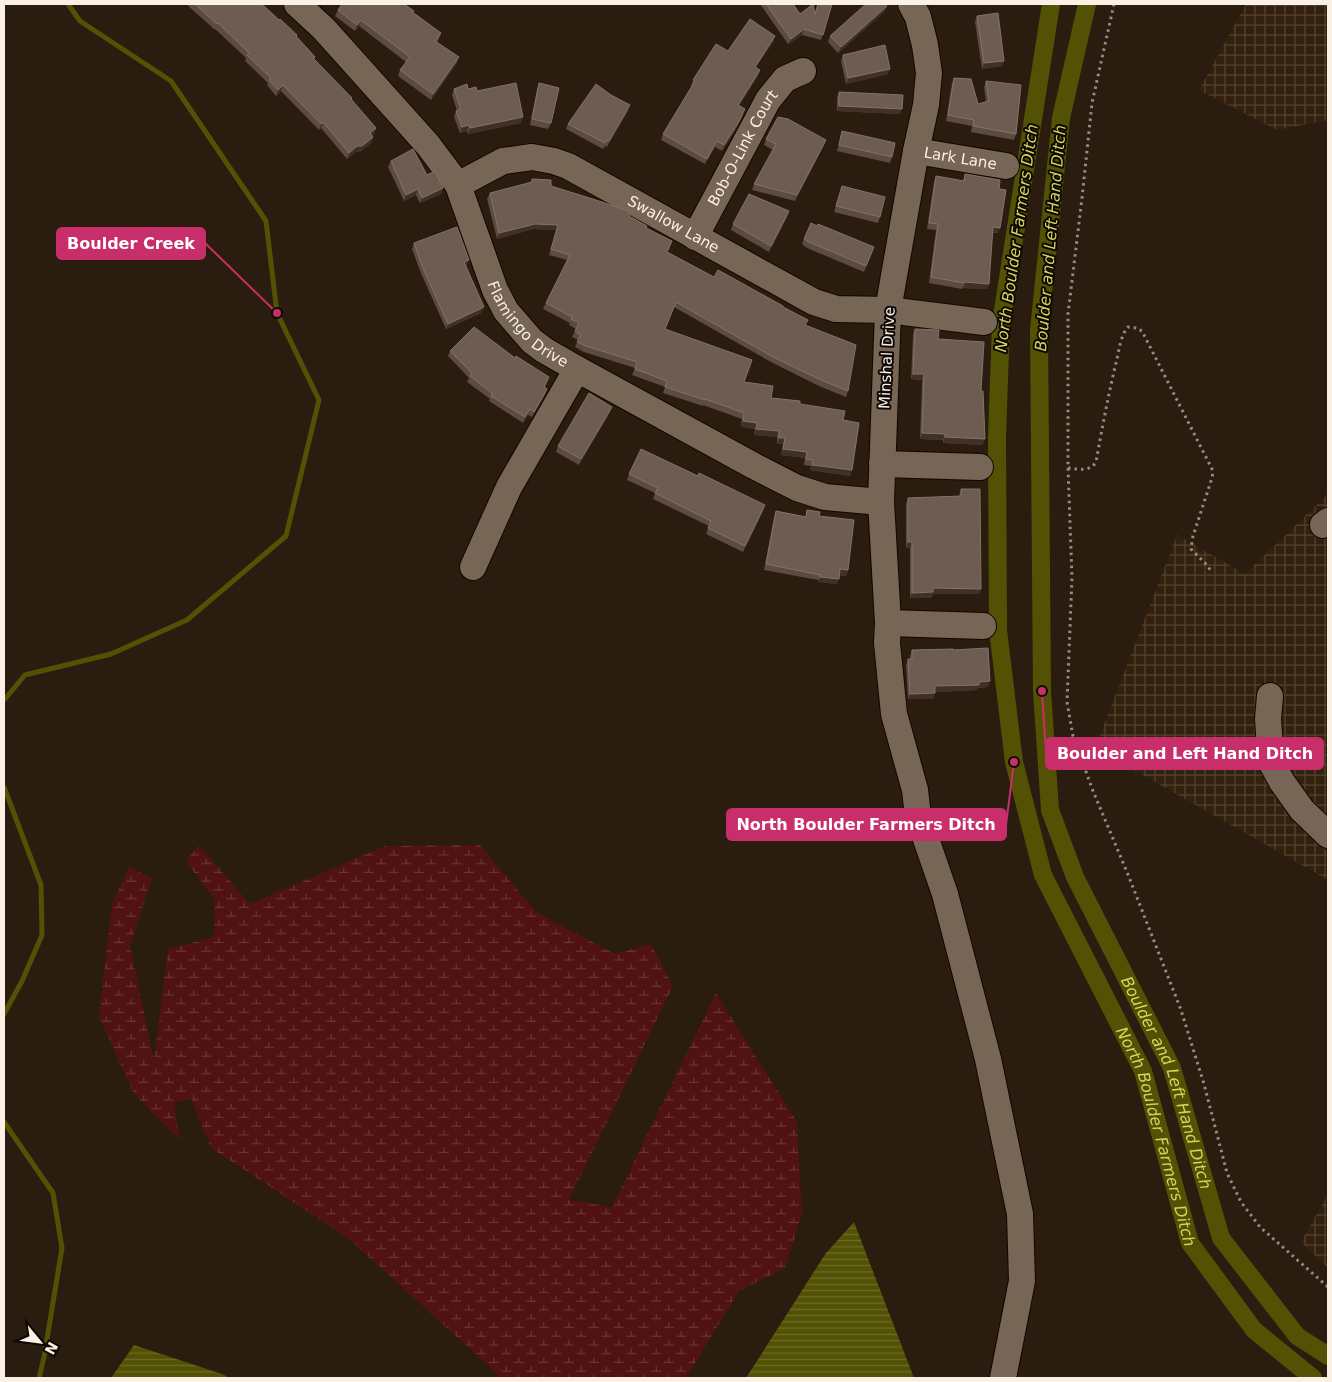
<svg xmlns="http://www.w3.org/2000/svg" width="1332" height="1382" viewBox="0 0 1332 1382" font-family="'DejaVu Sans',sans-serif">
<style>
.industrial{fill:url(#industrial-grid)}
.wetland{fill:url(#wetland-marsh)}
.water{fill:url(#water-rules)}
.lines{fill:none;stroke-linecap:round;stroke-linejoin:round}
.stream{stroke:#535204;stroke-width:5}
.canal{stroke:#535204;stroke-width:18}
.minor-casing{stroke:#120600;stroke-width:28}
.path{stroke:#988c80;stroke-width:3;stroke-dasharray:2.5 4;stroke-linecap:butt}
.minor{stroke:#776656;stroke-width:26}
.wall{fill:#5d4a40}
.shaded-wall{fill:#413025}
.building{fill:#6e5b52;stroke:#847369}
.labels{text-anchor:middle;stroke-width:4;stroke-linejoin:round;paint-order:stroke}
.street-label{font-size:15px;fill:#faf0e6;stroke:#0e0804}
.water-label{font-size:16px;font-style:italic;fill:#d5d45b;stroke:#0e0804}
.leader{fill:none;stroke:#c82e69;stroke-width:2}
.callout-dot{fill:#c82e69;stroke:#0e0804;stroke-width:2}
.callout{fill:#c82e69;stroke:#c82e69;stroke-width:2}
.callout-label{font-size:16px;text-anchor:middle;font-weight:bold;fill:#fff}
</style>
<defs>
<pattern id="industrial-grid" width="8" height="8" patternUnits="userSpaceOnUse" patternTransform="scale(1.25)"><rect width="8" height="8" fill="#34210d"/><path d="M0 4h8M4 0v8" fill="none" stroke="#524230"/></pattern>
<pattern id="wetland-marsh" width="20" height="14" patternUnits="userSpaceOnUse" patternTransform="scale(1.25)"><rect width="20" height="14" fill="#501213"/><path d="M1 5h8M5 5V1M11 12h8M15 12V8" fill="none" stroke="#6a3535"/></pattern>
<pattern id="water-rules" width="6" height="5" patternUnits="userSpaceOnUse" patternTransform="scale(1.25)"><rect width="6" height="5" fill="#535204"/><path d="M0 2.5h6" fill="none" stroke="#6d6b29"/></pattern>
</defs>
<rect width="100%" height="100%" fill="#2a1c0e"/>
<g class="industrial">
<path d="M1246 4H1328V120L1277 130 1199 90Z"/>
<path d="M1328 494V880L1095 748 1177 535 1245 574Z"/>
<path d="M1328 1194V1268L1301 1242Z"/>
</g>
<path class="wetland" d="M199 845 250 904 385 846 480 845 536 912 615 954 651 944 673 986 569 1200 612 1207 716 993 797 1122 802 1214 785 1268 739 1291 686 1378H502L348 1238 211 1148 191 1099 174 1103 180 1140 134 1094 99 1017 112 904 129 867 152 878 130 946 154 1061 168 949 214 937 215 900 186 861Z"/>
<g class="water">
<path d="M854 1222 914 1378H746L826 1253Z"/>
<path d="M134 1345 222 1374 230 1378H111Z"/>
</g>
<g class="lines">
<g class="stream">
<path d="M4 700 25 675 111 654 187 620 286 536 319 400 277 313 266 221 171 81 80 21 68 4"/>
<path d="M4 787 41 885 42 935 22 981 4 1014"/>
<path d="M4 1122 53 1193 62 1248 44 1357 39 1378"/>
</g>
<g class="canal">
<path id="s1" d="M1051 4 1001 323 997 437 998 630 1014 762 1043 875 1143 1071 1190 1243 1254 1330 1313 1378"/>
<path id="s2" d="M1087 4 1061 118 1039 330 1042 691 1050 810 1075 877 1172 1068 1221 1238 1297 1336 1328 1356"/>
</g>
<defs>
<g id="minor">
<path id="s3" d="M297 4 324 29 428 145 458 185 495 290 506 311 532 341 544 350 577 369 754 466 797 488 825 497 881 502"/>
<path d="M911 4 918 17 925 45 929 73 926 105 916 151 888 310 881 502 888 623 983 626"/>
<path id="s4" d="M916 151 1006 166"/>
<path id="s5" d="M458 185 503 161 532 157 554 161 568 166 814 302 836 309 888 310 984 322"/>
<path id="s6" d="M695 237 768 100 785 79 803 71"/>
<path d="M882 464 980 467"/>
<path d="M1323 525 1328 521"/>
<path d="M473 567 509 487 577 369"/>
<path d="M888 623 887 643 894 714 915 790 918 816 945 894 988 1059 1020 1214 1022 1281 1003 1378"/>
<path d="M1270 696 1268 719 1271 762 1282 782 1302 810 1328 835"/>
</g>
</defs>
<use href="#minor" class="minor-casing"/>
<g class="path">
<path d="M1114 4 1092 103 1082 198 1068 314V468L1072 578 1067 702 1073 736 1093 791 1127 872 1181 1010 1204 1084 1227 1173 1241 1202 1260 1227 1328 1287"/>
<path d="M1068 468C1079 469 1090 472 1096 462 1102 429 1108 396 1116 363 1119 352 1120 336 1128 327L1136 328 1142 331 1213 471 1212 478 1193 536 1191 549 1205 563 1212 572"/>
</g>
<use href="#minor" class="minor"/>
</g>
<g class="wall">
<path d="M186 4H262L296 36 315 57 314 59 351 99 376 128 374 134 372 135 373 137 371 143 360 152H355L347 159 321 128 319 130 281 91 276 96 267 85 268 83 245 61 246 58 215 29V30Z"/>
<path d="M760 4H793L800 14H815L832 4 821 40 802 35 788 44Z"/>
<path d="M887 6 884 12 838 53 828 42 830 36Z"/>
<path d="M338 10 413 12 441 33 439 39 437 42 457 63 431 100 398 76 400 70 406 62 359 26 355 31 335 16Z"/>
<path d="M977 16 1004 61 1002 66 982 69 975 22Z"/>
<path d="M775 36 773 42 756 67 758 76 739 106 743 115 736 129 722 151 715 147 705 164 661 140 663 134 692 86H691L693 80 728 51Z"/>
<path d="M843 55 888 74 846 84 841 61Z"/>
<path d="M954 78 978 104 986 102 984 87 986 81 1016 134 1014 140 971 132 972 126 946 121 952 83Z"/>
<path d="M539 83 551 123 548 129 530 125 537 89Z"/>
<path d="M454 89H468L477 91 521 123 468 134 467 131 460 133 454 117 456 111H457L452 95Z"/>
<path d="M839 92 900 114 837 111V98Z"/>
<path d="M628 111 607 147 605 146 603 149 566 129 568 124Z"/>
<path d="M842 131 892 157 890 163 837 151Z"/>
<path d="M766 139 824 145 795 201 752 190 754 184 773 150 764 145Z"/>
<path d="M391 161 427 175 443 188 441 194 420 203 416 195 404 201 388 167Z"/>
<path d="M965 174 999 189 998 233H992L987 289 963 288 962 289 929 283 936 230 927 229 934 182 936 176 963 181Z"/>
<path d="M532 179 629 216 670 247 667 252 714 277 783 307 806 325 848 391 846 397 819 386 771 362 674 307 665 329 744 382 771 398 800 404 843 420 852 470 850 476 810 470 811 466 804 465 805 458 781 455 783 444H777V437L754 435 755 429 741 427 742 419 703 405V406L663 393 665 387 632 375 635 368 584 352 575 347 578 340 572 337 576 329 569 325 570 323 543 309 546 303 567 260 549 255 556 230 533 229 497 239 487 199 490 193 531 182Z"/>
<path d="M842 186 880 217 878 223 834 212Z"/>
<path d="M789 211 787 217 769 252 731 230 733 224Z"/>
<path d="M804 239 874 247 864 272 807 248 802 244Z"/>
<path d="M414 243 467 266 466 267 481 313 446 329 420 271 412 249Z"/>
<path d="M915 329 938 339 981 391 985 439 982 445 943 443V440L920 439 922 380 911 379 913 334Z"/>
<path d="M450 351 515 358 549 377 545 387 547 389 545 395 532 417 528 415 523 423 489 401 490 399 467 382 469 378 448 356Z"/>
<path d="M610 412 579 465 556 452 558 446Z"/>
<path d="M629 474 698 476 763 511 743 552 706 534 709 526 653 499 655 493 627 480Z"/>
<path d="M961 489 981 589 979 594H933L931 598H910V548H906V504L908 498 959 496Z"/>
<path d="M807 510 819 516 848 570 846 576 839 575 837 584 818 582V580L764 570 774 517 776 511 805 517Z"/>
<path d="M912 650H953L988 687 978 688 977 690 935 692 933 699H908L906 665 908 659H910V656Z"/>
</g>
<g class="shaded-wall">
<path d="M887 6 884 12 838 53 841 47Z"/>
<path d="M361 20 359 26 355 31 357 25Z"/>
<path d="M804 29 802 35 788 44 791 39Z"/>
<path d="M775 36 773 42 752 72 755 67Z"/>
<path d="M459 57 457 63 431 100 433 94Z"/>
<path d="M1004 61 1002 66 982 69 984 63Z"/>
<path d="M890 69 888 74 846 84 848 78Z"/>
<path d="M760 70 758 76 736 111 738 105Z"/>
<path d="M283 85 281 91 276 96 278 90Z"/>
<path d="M630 105 628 111 607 147 609 141Z"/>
<path d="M839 106 902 109 900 114 837 111Z"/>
<path d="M745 109 736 129 722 151 724 145Z"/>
<path d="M523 117 521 123 468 134 470 128Z"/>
<path d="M323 122 321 128 319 130 321 124Z"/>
<path d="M469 125 467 131 460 133 462 127Z"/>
<path d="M376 128 374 134 368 138 370 133Z"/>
<path d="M373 137 371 143 360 152H355L347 159 349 153 357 146Z"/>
<path d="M826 140 824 145 795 201 797 195Z"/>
<path d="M717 141 715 147 705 164 707 159Z"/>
<path d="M443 188 441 194 420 203 422 198Z"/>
<path d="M418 189 416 195 404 201 406 195Z"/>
<path d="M789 211 787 217 769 252 771 246Z"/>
<path d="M535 224 558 225 556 230 533 229 497 239 499 233Z"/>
<path d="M993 227 1000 228 998 233 991 232Z"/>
<path d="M469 260 467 266 462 268 464 262Z"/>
<path d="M965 282 989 284 987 289 963 288Z"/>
<path d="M484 307 481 313 446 329 448 324Z"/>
<path d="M913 374H924L922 380 911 379Z"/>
<path d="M547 389 545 395 532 417 534 412Z"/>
<path d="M612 407 610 412 579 465 581 459Z"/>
<path d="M530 409 528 415 523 423 525 417Z"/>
<path d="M743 421 757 423 755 429 741 427Z"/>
<path d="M756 429 779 431 777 437 754 435Z"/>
<path d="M922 433 945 434 943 440 920 439Z"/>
<path d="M945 437 985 439 982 445 943 443Z"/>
<path d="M779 438H785L783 444H777Z"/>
<path d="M783 449 807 452 805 458 781 455Z"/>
<path d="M812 465 852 470 850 476 810 470Z"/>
<path d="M765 505 763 511 743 552 745 546Z"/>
<path d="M908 542H912L910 548H906Z"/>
<path d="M840 569 848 570 846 576 838 575Z"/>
<path d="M820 577 839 579 837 584 818 582Z"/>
<path d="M933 588 981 589 979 594H933L931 598H910L912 593Z"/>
<path d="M990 681 988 687 978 688 977 690 933 692 935 686Z"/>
<path d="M935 693 933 699H908L910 694Z"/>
</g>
<g class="building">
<path d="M195 4H262L279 20 280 19 297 35 296 36 315 57 313 58 352 98 351 99 376 128 370 133 373 137 362 146H357L349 153 323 122 321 124 283 85 278 90 269 80 271 78 247 55 249 53 218 23 217 24Z"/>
<path d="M342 4H404L414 11 412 12 441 33 435 41 459 57 433 94 400 70 410 57 361 20 357 25 338 10Z"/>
<path d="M766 4H793L800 14 813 4 815 14 818 4H832L823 35 804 29 791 39Z"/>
<path d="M866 4H884L887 6 841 47 830 36Z"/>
<path d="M998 13 1004 61 984 63 977 16Z"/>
<path d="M750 19 775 36 755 67 760 70 738 105 745 109 738 123 724 145 717 141 707 159 663 134 695 81 693 80 716 44 728 51Z"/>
<path d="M885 45 890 69 848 78 843 55Z"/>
<path d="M954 78 971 79 978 104 989 101 986 81 1021 85 1016 134 973 126 974 120 948 115Z"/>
<path d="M516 83 523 117 470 128 469 125 462 127 456 111 461 109 454 89 467 84 468 89 476 87 477 91Z"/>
<path d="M539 83 559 88 551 123 532 119Z"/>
<path d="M596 84 611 95 630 105 609 141 607 140 605 143 568 124Z"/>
<path d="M839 92 903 95 902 109 839 106Z"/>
<path d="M778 117 788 119 826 140 797 195 754 184 776 144 766 139Z"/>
<path d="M842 131 895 143 892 157 839 145Z"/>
<path d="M413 149 427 175 435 171 443 188 422 198 418 189 406 195 391 161Z"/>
<path d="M965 174 1000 180 999 189 1006 190 1000 228 993 227 989 284 965 282 964 283 931 277 938 224 929 223 936 176 964 181Z"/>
<path d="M532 179 551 180V186L602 202 630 212 629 216 647 226 646 228 672 241 667 252 714 277 718 270 783 306V307L808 320 805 325 856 345 848 391 821 380 773 357 676 302 665 329 752 360 744 382 773 386 771 398 800 401V404L845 411 843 420 859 423 852 470 812 465 813 460 806 459 807 452 783 449 785 438H779V431L756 429 757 423 743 421 744 413 705 399V400L665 387 667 381 635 369 637 362 586 346 577 342 581 335 575 331 579 323 571 319 572 317 546 303 570 255 551 249 558 225 535 224 499 233 490 193 532 182Z"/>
<path d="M842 186 885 197 880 217 836 206Z"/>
<path d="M749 194 789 211 771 246 733 224Z"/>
<path d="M811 223 817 226 818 224 874 247 866 266 809 242 804 239Z"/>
<path d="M457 227 469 260 464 262 484 307 448 324 422 266 414 243Z"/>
<path d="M474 327 515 358 516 356 549 377 544 387 547 389 534 412 530 409 525 417 491 396 492 393 470 376 472 373 450 351Z"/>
<path d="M915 329 939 330 938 339 984 342 981 391H983L985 439 945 437V434L922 433 924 374H913Z"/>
<path d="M589 393 612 407 581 459 558 446Z"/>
<path d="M641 449 698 476 699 473 765 505 745 546 708 528 711 521 655 493 658 488 629 474Z"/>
<path d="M961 489H980L981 589 933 588V592L912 593V542H908V498L961 496Z"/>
<path d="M807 510 820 512 819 516 854 520 848 570 840 569 839 579 820 577V575L766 564 776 511 806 517Z"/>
<path d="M988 648 990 681 979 682V685L935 686V693L910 694 908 659H912V650L953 649V650Z"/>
</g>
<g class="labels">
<g class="street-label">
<text dy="5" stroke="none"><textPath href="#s6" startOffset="101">Bob-O-Link Court</textPath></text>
<text dy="5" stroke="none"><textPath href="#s4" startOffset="45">Lark Lane</textPath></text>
<text dy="5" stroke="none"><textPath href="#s5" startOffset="238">Swallow Lane</textPath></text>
<text dy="5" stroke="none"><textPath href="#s3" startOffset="402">Flamingo Drive</textPath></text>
<text transform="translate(887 358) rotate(-87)" y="5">Minshal Drive</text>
</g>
<g class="water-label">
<text transform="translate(1016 238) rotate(-82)" y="6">North Boulder Farmers Ditch</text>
<text transform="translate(1050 238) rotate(-85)" y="6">Boulder and Left Hand Ditch</text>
<text dy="6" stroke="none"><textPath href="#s2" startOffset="1108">Boulder and Left Hand Ditch</textPath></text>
<text dy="6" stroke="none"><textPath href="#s1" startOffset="1166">North Boulder Farmers Ditch</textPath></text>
</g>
</g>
<path class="leader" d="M277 313L205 243M1042 691L1046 753M1014 762L1006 825"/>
<g class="callout-dot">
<circle cx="277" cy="313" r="5"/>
<circle cx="1042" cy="691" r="5"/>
<circle cx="1014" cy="762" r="5"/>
</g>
<g class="callout">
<rect x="57" y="228" width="148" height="31" rx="5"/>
<rect x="1046" y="738" width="277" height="31" rx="5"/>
<rect x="727" y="809" width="279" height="31" rx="5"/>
</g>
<g class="callout-label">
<text x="131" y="249">Boulder Creek</text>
<text x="1185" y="759">Boulder and Left Hand Ditch</text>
<text x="866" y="830">North Boulder Farmers Ditch</text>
</g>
<rect width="1332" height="1382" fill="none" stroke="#faf0e6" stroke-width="10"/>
<g transform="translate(40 1342) rotate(119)" stroke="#0e0804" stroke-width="4" paint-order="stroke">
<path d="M0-4L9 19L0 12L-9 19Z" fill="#faf0e6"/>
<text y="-8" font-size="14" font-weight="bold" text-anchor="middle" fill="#faf0e6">N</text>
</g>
</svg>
